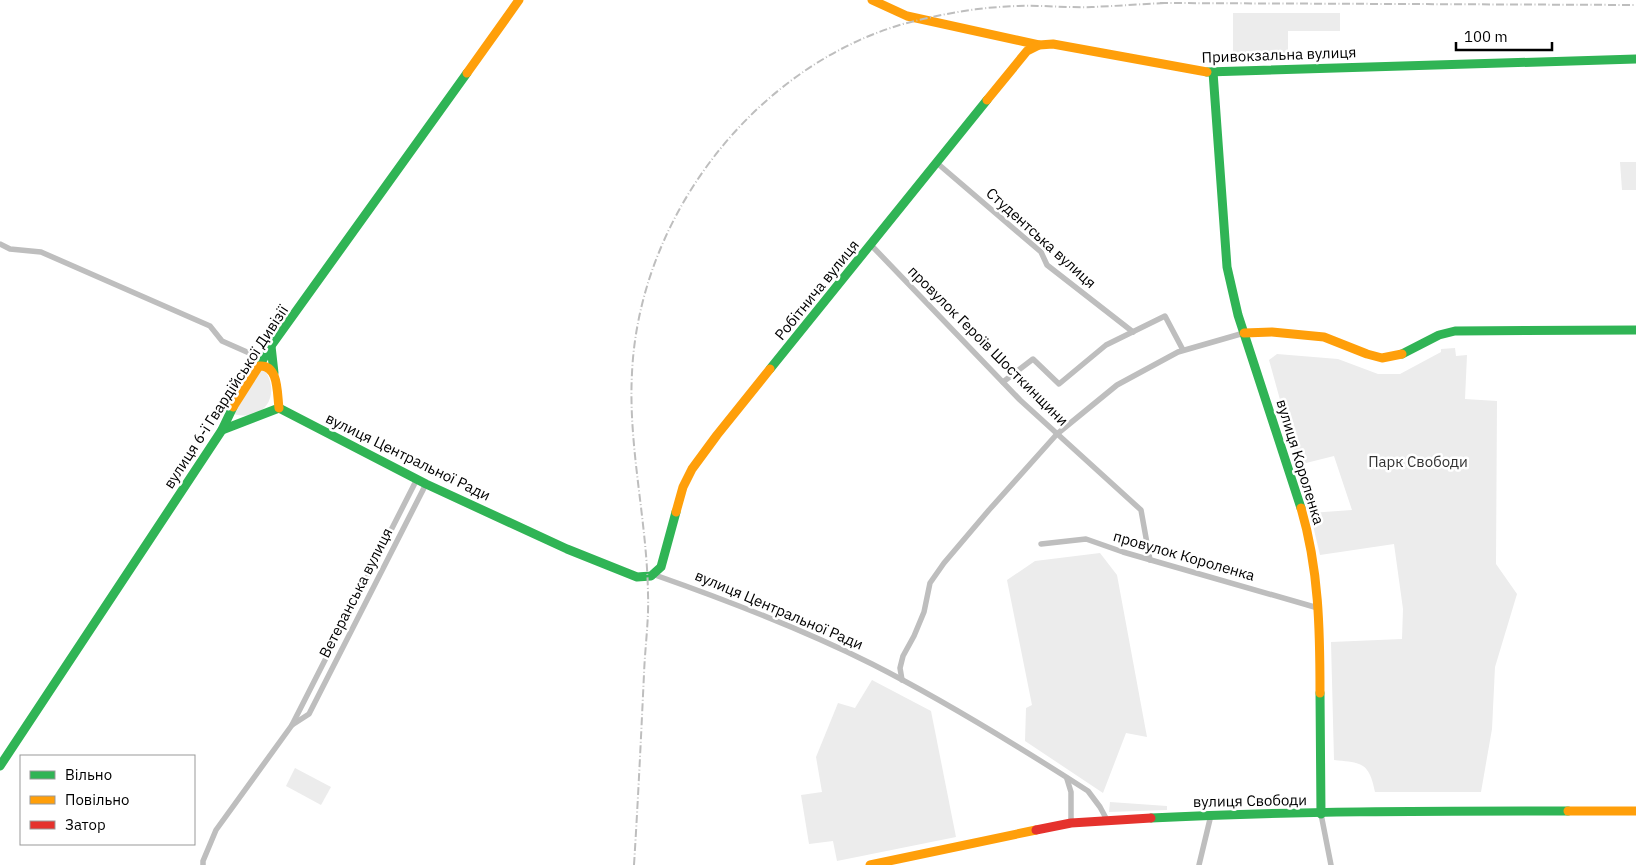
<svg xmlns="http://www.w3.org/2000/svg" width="1636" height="865" viewBox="0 0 1636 865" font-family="'IBM Plex Sans',sans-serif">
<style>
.green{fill:#ececec}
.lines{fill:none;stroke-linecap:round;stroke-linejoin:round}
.street{stroke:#bebebe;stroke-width:5.5}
.fast{stroke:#30b455;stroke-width:9}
.slow{stroke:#ff9f0a;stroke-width:9}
.jam{stroke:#e5322d;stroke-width:9}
.rail{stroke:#bebebe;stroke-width:2;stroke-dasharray:8 2.5 1 2.5;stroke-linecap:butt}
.labels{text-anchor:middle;stroke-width:5;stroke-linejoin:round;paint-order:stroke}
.street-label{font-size:15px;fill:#000;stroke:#fff}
.park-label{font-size:15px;fill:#333;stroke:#fff}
</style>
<rect width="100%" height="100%" fill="#fff"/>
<g class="green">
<path d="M1233 13H1340V31H1288V60H1233Z"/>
<path d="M1620 162H1636V190H1622Z"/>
<path d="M1455 348 1456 356 1467 355 1465 399 1497 401 1496 564 1517 594 1495 667 1492 729 1481 792H1375C1369 762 1362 763 1334 760L1331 642 1402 639 1403 609 1394 544 1320 555 1310 513 1352 510 1334 456 1298 465 1269 360 1277 354 1338 359 1378 374H1400L1441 352V349Z"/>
<path d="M262 370 266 372C281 398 262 422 234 414L260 371Z"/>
<path d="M1100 553 1117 575 1147 737 1126 733 1103 793 1025 741 1026 708 1032 705 1007 580 1035 561Z"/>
<path d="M872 680 931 711 956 837 837 861 833 841 809 844 801 795 822 792 816 757 838 703 855 708Z"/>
<path d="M295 768 331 787 321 805 286 786Z"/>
<path d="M1110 802 1167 806V810L1109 812Z"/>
</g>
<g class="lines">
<g class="street">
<path d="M937 163 1041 252 1047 265 1133 332"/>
<path d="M0 244 10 249 41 252 210 326 222 341 263 359"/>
<path d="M871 245 1020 400 1141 510 1150 560"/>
<path d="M1003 382 1033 359 1059 384 1106 345 1165 316 1183 350"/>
<path d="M1041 544 1086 539 1123 552 1318 608"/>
<path d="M655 575C729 601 802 629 872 664 947 702 1018 746 1088 791L1100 807 1107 820"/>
<path d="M902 680 900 668 903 656 914 636 924 612 930 583 944 563 989 510 1057 434 1117 385 1178 352 1244 333"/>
<path d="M292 725 309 714 426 484"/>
<path d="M1067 779 1071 792V823"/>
<path d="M1321 814 1331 865"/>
<path d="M203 865V861L216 830 292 725 417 479"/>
<path d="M1199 865 1211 815"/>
</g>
<g class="fast">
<path d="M1207 72 1636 59"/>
<path d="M1213 72 1227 267 1238 315 1301 508"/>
<path d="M271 346 274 373"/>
<path d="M1402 354 1439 335 1455 331 1636 330"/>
<path d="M259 366 271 346 467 73"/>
<path d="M770 369 987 100"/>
<path d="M279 408 426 484 567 549 637 577 651 576 661 567 676 512"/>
<path d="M222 430 279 408"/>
<path d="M1320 693 1321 814"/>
<path d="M0 766 222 430 233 407"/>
<path d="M1151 818C1290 811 1429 811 1568 811"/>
</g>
<g class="slow">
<path d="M872 0 907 16 1039 45"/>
<path d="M467 73 519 0"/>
<path d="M987 100 1027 51 1039 45 1053 44 1207 72"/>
<path d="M1244 333 1272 332 1324 337 1367 354 1382 358 1402 354"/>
<path d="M233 407 259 366C279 364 277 394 279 408"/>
<path d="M1301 508C1319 569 1320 630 1320 693"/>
<path d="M676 512 683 487 692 469 717 435 770 369"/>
<path d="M1568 811H1636"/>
<path d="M870 865 1036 830"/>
</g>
<path class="jam" d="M1036 830 1071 823 1151 818"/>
<g class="rail">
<path d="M1160 3 1636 5"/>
<path d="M634 865C638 801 641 738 644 674 645 647 649 620 648 594 647 520 628 447 632 373 639 218 753 68 903 24 941 14 979 7 1018 6 1043 5 1068 8 1092 7 1117 6 1142 4 1166 3"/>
</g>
</g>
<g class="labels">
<g class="street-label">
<text transform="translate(1279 55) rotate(-2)" y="5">Привокзальна вулиця</text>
<text transform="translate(1041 238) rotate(42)" y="5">Студентська вулиця</text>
<text transform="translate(817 290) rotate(-51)" y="5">Робітнича вулиця</text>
<text transform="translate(988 346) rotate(45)" y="5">провулок Героїв Шосткинщини</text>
<text transform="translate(226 397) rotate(-57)" y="5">вулиця 6-ї Гвардійської Дивізії</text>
<text transform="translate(408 457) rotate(26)" y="5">вулиця Центральної Ради</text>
<text transform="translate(1300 462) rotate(73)" y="5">вулиця Короленка</text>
<text transform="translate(1184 556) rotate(16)" y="5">провулок Короленка</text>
<text transform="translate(356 593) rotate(-63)" y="5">Ветеранська вулиця</text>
<text transform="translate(779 610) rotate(23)" y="5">вулиця Центральної Ради</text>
<text transform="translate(1250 801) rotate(-1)" y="5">вулиця Свободи</text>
</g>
<g class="park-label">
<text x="1418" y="467">Парк Свободи</text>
</g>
</g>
<rect x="20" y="755" width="175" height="90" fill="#ffffff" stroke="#999999"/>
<rect x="30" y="771" width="25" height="8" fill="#30b455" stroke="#999999"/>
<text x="65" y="780" font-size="15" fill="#000000">Вільно</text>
<rect x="30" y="796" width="25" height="8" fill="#ff9f0a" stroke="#999999"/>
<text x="65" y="805" font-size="15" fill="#000000">Повільно</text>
<rect x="30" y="821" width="25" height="8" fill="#e5322d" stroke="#999999"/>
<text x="65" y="830" font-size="15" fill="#000000">Затор</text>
<path d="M1456 42v8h96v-8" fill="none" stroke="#000000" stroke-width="2.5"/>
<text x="1464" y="42" font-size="15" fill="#000000" stroke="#ffffff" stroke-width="4" paint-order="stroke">100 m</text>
</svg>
